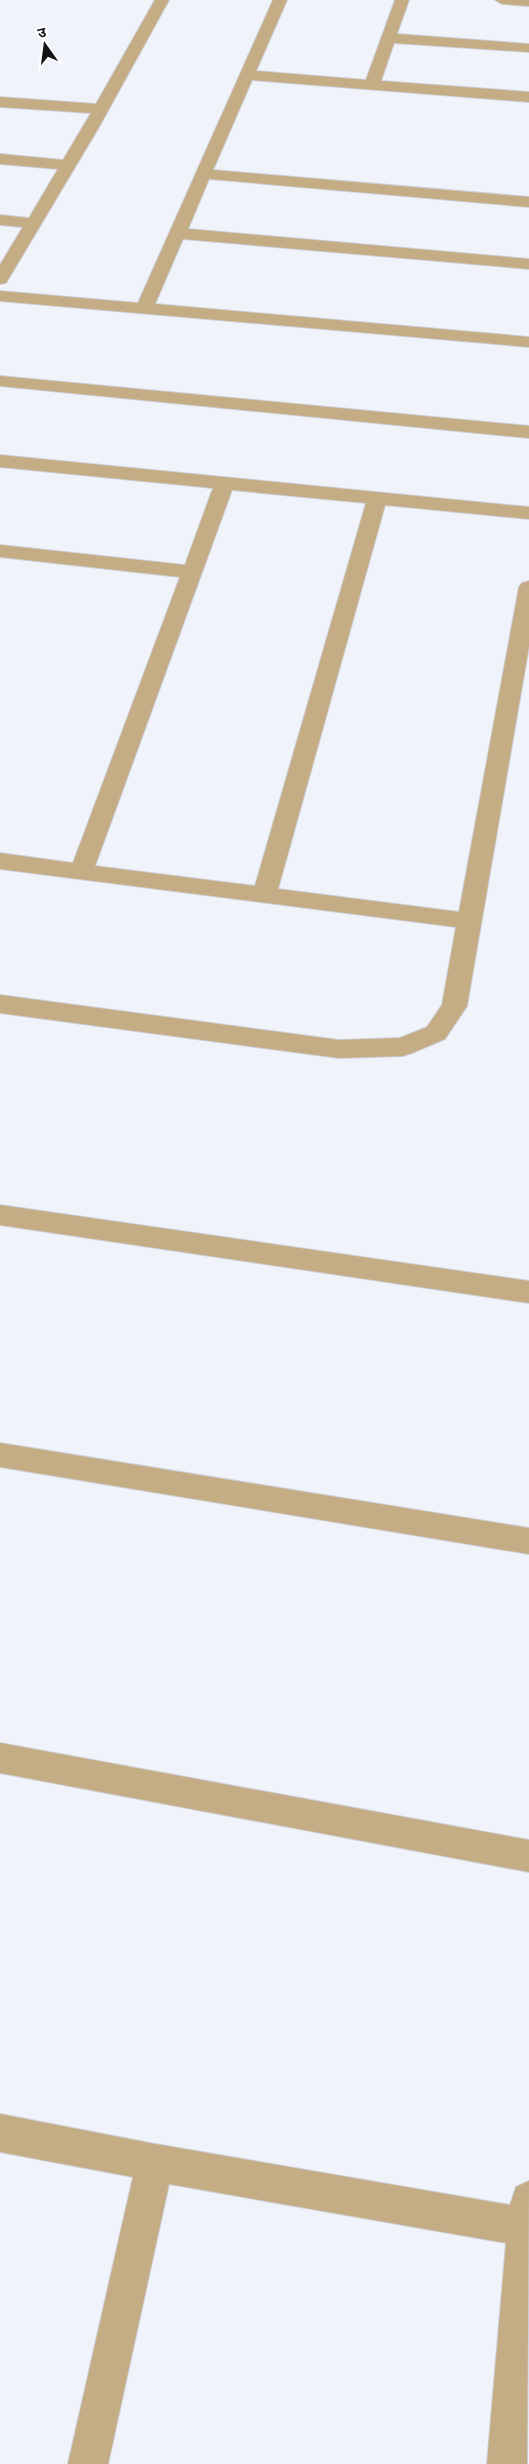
<svg xmlns="http://www.w3.org/2000/svg" width="529" height="2464" viewBox="0 0 529 2464" font-family="Karla,'Noto Sans Devanagari',sans-serif">
<style>
.lines{fill:none;stroke-linecap:round;stroke-linejoin:round}
.street-casing{stroke:#cecfd6;stroke-width:2}
.street{fill:#c4ac84;fill-rule:evenodd}
</style>
<rect width="100%" height="100%" fill="#f1f3fa"/>
<g class="lines">
<defs>
<g id="street">
<path d="M155 0H169L99 127 6 283 0 284V265L23 227 0 225V215L29 218 58 169 0 164V154L63 160 91 113 0 107V97L96 104Z"/>
<path d="M273 0H287L256 71 366 80 395 0H409L397 34 529 44V52L394 43 381 81 529 92V102L252 80 213 170 529 197V207L209 179 188 229 529 259V269L183 239 155 304 529 337V347L0 301V291L138 303Z"/>
<path d="M495 0H529V6L502 4Z"/>
<path d="M0 376 529 426V438L0 386Z"/>
<path d="M0 455 529 507V519L385 505 278 889 459 912 519 587 522 583 529 581V646L467 1006 445 1039 412 1053 403 1056 339 1058 0 1013V995L339 1040 400 1038 427 1027 442 1005 456 927 0 869V853L73 863 180 577 0 557V545L185 565 213 488 0 467ZM232 490 366 503 255 886 95 866Z"/>
<path d="M0 1205 529 1281V1303L0 1225Z"/>
<path d="M0 1443 529 1528V1554L0 1467Z"/>
<path d="M0 1743 529 1840V1872L0 1773Z"/>
<path d="M0 2114 155 2144 510 2205 516 2187 529 2181 527 2464H487L506 2243 169 2184 108 2464H68L133 2177 0 2152Z"/>
</g>
</defs>
<use href="#street" class="street-casing"/>
<use href="#street" class="street"/>
</g>
<g transform="translate(45 45) rotate(346)" stroke="#ffffff" stroke-width="4" paint-order="stroke">
<path d="M0-4L9 19L0 12L-9 19Z" fill="#141416"/>
<text y="-8" font-size="14" font-weight="bold" text-anchor="middle" fill="#141416">उ</text>
</g>
</svg>
